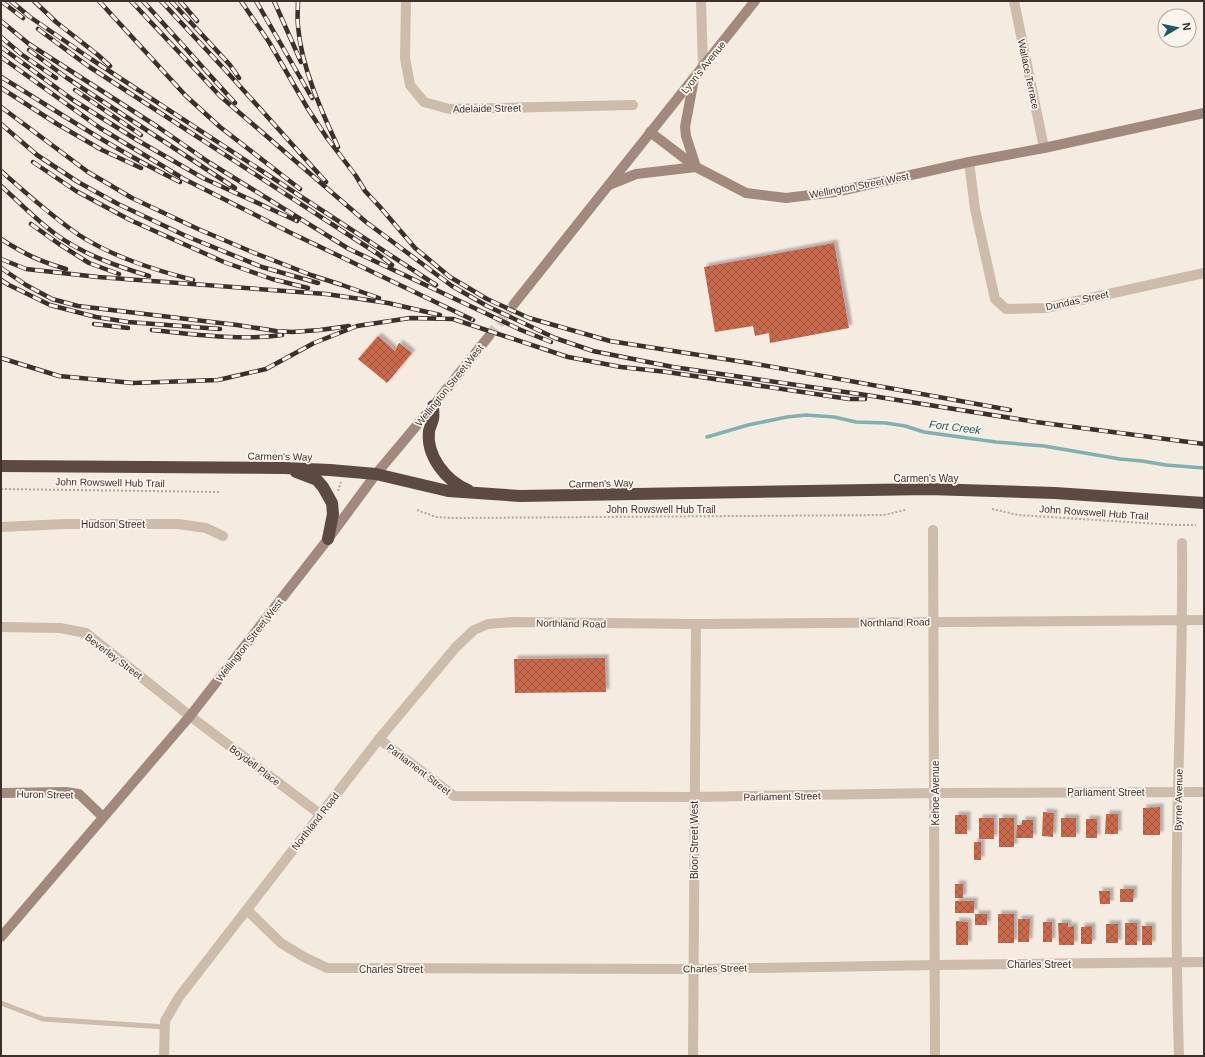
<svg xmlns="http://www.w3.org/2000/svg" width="1205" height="1057" viewBox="0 0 1205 1057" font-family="Arial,sans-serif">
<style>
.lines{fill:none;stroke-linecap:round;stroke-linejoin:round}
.stream{stroke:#7fb0b2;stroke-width:3.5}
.building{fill:url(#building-cross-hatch);filter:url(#shadow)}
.secondary-tunnel{stroke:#cfc6bd;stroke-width:10;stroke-dasharray:10 5;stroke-linecap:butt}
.path{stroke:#b9a596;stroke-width:2;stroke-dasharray:2 2;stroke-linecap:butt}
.lane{stroke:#cdbbac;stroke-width:5}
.street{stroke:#cdbbac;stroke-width:10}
.secondary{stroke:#a18a7d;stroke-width:10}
.highway{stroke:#5c4a42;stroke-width:12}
.rail-casing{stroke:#3b302b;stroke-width:4.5}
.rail{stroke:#fbf5ee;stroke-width:3;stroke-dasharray:9;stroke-linecap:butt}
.labels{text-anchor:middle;stroke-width:3.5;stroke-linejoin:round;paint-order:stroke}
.street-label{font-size:10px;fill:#3b302b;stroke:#fbf5ee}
.water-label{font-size:11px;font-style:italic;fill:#1f5a5e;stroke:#fbf5ee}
</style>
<defs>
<pattern id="building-cross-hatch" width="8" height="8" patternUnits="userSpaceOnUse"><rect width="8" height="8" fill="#c8694b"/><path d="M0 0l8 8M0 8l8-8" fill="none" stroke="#a4573f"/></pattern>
<filter id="shadow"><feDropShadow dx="3.5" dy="-3.5" stdDeviation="1" flood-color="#0004"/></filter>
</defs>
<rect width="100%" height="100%" fill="#f4ebe1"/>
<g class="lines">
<path class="stream" d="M707 437 748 425 787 417 806 415 834 417 856 422 886 423 905 426 924 432 996 442 1044 446 1120 459 1142 461 1166 465 1204 468"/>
</g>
<g class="building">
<path d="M834 243 849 328 770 343 769 333 755 336 753 326 715 332 704 267Z"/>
<path d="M378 336 395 351 399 343 412 353 387 383 358 359Z"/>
<path d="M605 658 606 692 515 693 514 659Z"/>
<path d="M1160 807V835H1143V808Z"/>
<path d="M1043 812 1054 813 1053 837 1042 836Z"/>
<path d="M1106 814H1118V834H1105Z"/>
<rect x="955" y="815" width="12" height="19"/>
<rect x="979" y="818" width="15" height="21"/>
<rect x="999" y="818" width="15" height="29"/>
<rect x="1061" y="818" width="15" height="19"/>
<rect x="1086" y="819" width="11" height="19"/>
<path d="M1022 820H1033V838H1016L1017 825H1022Z"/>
<rect x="974" y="842" width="7" height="18"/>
<rect x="955" y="884" width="8" height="14"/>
<path d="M1120 889H1134L1133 902H1120Z"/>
<path d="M1099 891H1110V904H1100Z"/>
<rect x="955" y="901" width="19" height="12"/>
<rect x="975" y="914" width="12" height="11"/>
<rect x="998" y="914" width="16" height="29"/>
<path d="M1018 919H1030L1029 942H1018Z"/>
<path d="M956 921 968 922V945H956Z"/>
<rect x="1043" y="922" width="9" height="20"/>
<path d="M1058 923H1068V927L1074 926V945H1059Z"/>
<rect x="1125" y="923" width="12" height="22"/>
<rect x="1106" y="924" width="12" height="19"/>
<path d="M1092 926V944H1081V927Z"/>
<rect x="1142" y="926" width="10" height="19"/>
</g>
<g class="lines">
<path class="secondary-tunnel" d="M489 336 514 304"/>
<g class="path">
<path d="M1 489 219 492"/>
<path d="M338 491 341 482"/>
<path d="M992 509 1018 515 1175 525H1196"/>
<path d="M417 510 436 517 453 518 884 515 905 510"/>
</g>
<path class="lane" d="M1 1003 43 1019 165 1027"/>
<g class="street">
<path d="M406 1 405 58 410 85 424 102 449 109 633 105"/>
<path d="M701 1 703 66"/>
<path d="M1014 1 1044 148"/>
<path d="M969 162 975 209 995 299 1006 309 1045 308 1204 273"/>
<path d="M1 527 65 524H178L206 528 223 536"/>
<path d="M933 530 935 1056"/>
<path d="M1 627 60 628 86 633 190 716 320 814"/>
<path d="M379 739 454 796 694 797 935 793 1204 792"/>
<path d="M247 910 281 943 304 957 327 968 694 969 936 965 1204 962"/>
<path d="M164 1056 165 1021 179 997 379 739 456 647 474 630 488 624 513 622 696 624 1204 620"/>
<path d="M693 1056 696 624"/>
<path d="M1179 1056C1176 968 1176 880 1178 792 1180 709 1183 626 1182 543"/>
</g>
<g class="secondary">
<path d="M694 79 685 127 686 136 696 167"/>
<path d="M650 132 696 167 746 193 786 198 835 192 969 162 1044 148 1204 113"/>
<path d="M609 185 636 174 696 167"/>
<path d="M514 304 755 1"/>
<path d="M1 793 66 792 79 794 103 817"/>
<path d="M1 937 190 716 328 539 376 474 433 406 489 336"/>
</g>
<g class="highway">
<path d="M433 406C433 410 434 415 433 419 432 423 430 427 429 431 426 456 446 481 468 490"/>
<path d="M1 466 284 468 330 470 376 474 448 491 520 496 928 489 1055 493 1204 503"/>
<path d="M296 472 317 480 323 487 332 503 333 514 328 539"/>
</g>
<defs>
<g id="rail">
<path d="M1 1 23 18"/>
<path d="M11 1 30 17 91 59 436 285"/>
<path d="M34 1 56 22 98 55 110 66"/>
<path d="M99 1 186 96 220 127 300 189"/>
<path d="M131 1 220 96 366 222 452 286 487 306 555 338 593 351 673 367 866 395 1036 422 1204 444"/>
<path d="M143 1 235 103"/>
<path d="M161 1 228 73 326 182"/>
<path d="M171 1 230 65 239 78"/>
<path d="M180 1 197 21"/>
<path d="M241 1 269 42 308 109 327 138 356 176 365 191 380 207 415 248 450 277 487 299 529 318 610 341 756 364 1010 410"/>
<path d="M256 1 312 98"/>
<path d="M274 1 301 62"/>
<path d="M298 1C298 9 297 17 298 26 301 66 321 110 338 147"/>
<path d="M1 21 29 44 158 127 210 163 349 249 521 330 551 342"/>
<path d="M38 29 88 66 378 254 392 265"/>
<path d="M1 37 21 54 56 78"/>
<path d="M1 47 73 100 137 140 203 178 297 221"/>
<path d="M29 50 67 78 235 188"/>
<path d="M1 57 100 128 184 179 289 232 473 320"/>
<path d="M1 77C60 113 118 152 180 182"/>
<path d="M1 88 57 124 102 150 141 168"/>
<path d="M75 90 141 135"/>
<path d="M1 107 88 172 132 198 198 229 257 254 311 275 342 285 379 298"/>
<path d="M1 124 37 155 78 182 118 204 186 236 262 267 318 283"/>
<path d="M33 162 76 191 130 220 224 262 272 279 308 288"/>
<path d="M1 171C26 193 51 216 79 235 113 257 155 270 193 280"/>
<path d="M1 186C18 201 35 219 54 233 82 254 116 266 149 276"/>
<path d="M31 224 59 244 89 263 119 274"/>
<path d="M1 239C24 254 39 261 66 269"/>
<path d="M1 259 26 269 98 277 326 294 388 303 440 315"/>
<path d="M1 268 26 285 52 299 78 306 237 325 276 331 292 332 320 330 349 326"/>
<path d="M1 280 9 285 50 305 96 317 128 322 220 329"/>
<path d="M94 324 128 328"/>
<path d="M152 330C195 334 239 341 282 335"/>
<path d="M1 358 59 376 133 383 218 380 266 369 314 343 357 326 410 318 453 319 568 357 621 367 667 372 849 399H865"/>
</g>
</defs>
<use href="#rail" class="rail-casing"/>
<use href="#rail" class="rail"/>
</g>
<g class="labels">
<g class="street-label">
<text transform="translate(703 67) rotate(-51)" y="4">Lyon's Avenue</text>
<text transform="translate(1029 74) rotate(78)" y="4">Wallace Terrace</text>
<text transform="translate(487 108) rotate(-1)" y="4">Adelaide Street</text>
<text transform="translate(859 185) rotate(-11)" y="4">Wellington Street West</text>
<text transform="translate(1077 300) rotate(-12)" y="4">Dundas Street</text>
<text transform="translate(449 385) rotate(-51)" y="4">Wellington Street West</text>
<text transform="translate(280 456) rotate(1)" y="4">Carmen's Way</text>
<text x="926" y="482">Carmen's Way</text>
<text transform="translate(110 482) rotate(1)" y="4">John Rowswell Hub Trail</text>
<text transform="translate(601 483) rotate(-1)" y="4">Carmen's Way</text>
<text x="661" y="513">John Rowswell Hub Trail</text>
<text transform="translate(1094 512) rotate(4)" y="4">John Rowswell Hub Trail</text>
<text x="113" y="528">Hudson Street</text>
<text transform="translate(895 622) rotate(-1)" y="4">Northland Road</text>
<text transform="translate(571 623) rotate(1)" y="4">Northland Road</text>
<text transform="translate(249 640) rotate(-52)" y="4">Wellington Street West</text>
<text transform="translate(114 656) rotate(37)" y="4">Beverley Street</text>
<text transform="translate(255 765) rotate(37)" y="4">Boydell Place</text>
<text transform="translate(419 769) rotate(37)" y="4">Parliament Street</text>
<text x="1106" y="796">Parliament Street</text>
<text transform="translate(935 793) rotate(-90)" y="4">Kehoe Avenue</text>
<text transform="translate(45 794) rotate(1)" y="4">Huron Street</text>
<text transform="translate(782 796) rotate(-1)" y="4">Parliament Street</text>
<text transform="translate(1178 800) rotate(-89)" y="4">Byrne Avenue</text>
<text transform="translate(315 821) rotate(-52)" y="4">Northland Road</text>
<text transform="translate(694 840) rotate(-90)" y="4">Bloor Street West</text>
<text x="1039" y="968">Charles Street</text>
<text transform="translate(715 968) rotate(-1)" y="4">Charles Street</text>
<text x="391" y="973">Charles Street</text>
</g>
<g class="water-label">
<text transform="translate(955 427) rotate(7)" y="4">Fort Creek</text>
</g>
</g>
<rect width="1205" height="1057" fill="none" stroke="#3b302b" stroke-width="4"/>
<g transform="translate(1177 28) rotate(81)"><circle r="19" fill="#fbf5ee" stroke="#aea6a0"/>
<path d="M0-3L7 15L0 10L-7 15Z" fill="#1f5a5e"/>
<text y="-6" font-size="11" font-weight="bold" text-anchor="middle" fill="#3b302b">N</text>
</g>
</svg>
